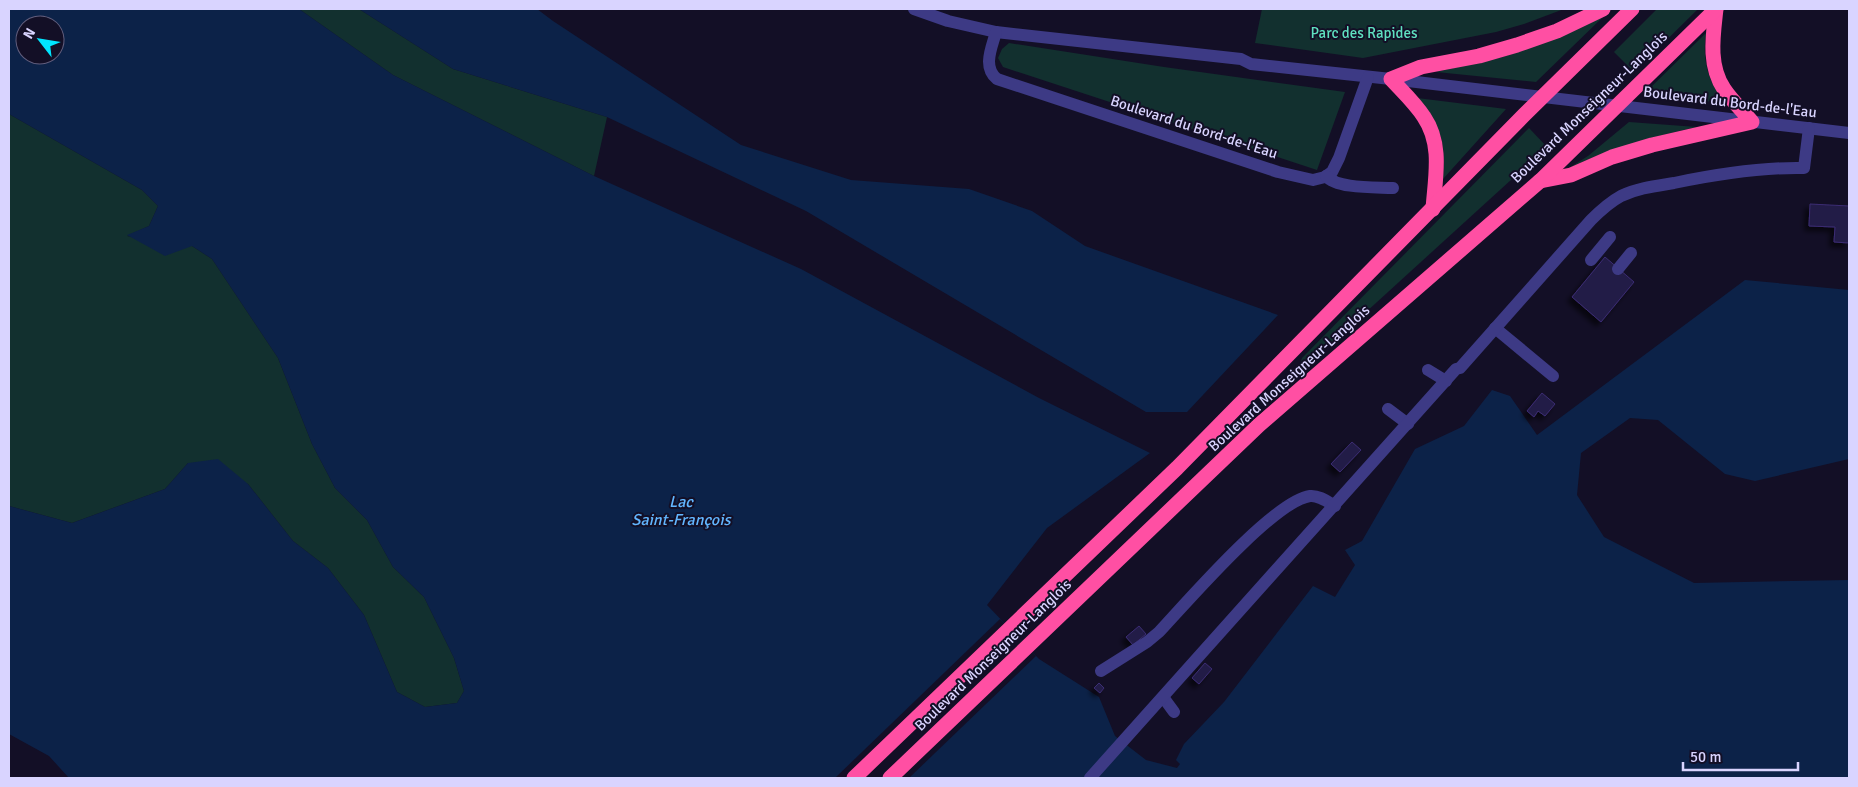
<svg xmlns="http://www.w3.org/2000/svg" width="1858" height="787" viewBox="0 0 1858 787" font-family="Signika,sans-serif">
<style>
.green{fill:#12302f}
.water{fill:#0c2248;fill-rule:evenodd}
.pier{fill:#130f26}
.building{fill:#241b47;stroke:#3b2d73;filter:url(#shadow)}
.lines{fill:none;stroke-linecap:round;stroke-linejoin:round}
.minor{stroke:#3d3a85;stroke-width:12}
.highway{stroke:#ff4fa3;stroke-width:15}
.labels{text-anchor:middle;stroke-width:4;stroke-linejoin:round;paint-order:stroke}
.park-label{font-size:15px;fill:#5fe0c0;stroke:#130f26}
.street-label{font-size:15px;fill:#d9d4ff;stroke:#130f26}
.water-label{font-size:16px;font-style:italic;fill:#62b6ff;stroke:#130f26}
</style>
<defs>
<filter id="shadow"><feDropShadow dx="-4.5" dy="4.5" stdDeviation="2.5" flood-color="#0009"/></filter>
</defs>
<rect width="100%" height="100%" fill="#130f26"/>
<g class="green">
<path d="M299 9H359L453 69 607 117 594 176 393 75Z"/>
<path d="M1262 9H1564L1524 24 1496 32 1363 58 1255 43Z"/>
<path d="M1657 9H1698L1634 72 1614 52Z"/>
<path d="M1604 16 1536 82 1436 72 1503 57 1529 48Z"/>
<path d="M1706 33C1702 60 1708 85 1728 104L1658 95 1648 90Z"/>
<path d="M1009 43 1164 67 1345 92 1317 170 1003 67 998 58 1002 49Z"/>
<path d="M1417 98 1506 109 1443 179C1446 138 1441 130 1417 98Z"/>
<path d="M9 114 142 190 158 206 149 226 127 236 192 246 212 259 278 358 312 444 335 488 367 520 393 567 424 597 454 658 464 691 457 703 425 707 397 692 364 615 328 568 293 541 248 484 188 463 165 489 72 523 9 506Z"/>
<path d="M1629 122 1697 127C1652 137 1611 148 1569 168L1588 156Z"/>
<path d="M1529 128 1547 147 1308 365H1305L1301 361 1302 358Z"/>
</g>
<g class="water">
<path d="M9 9H299L393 75 594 176 801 269 1039 398 1150 453 1047 528 987 605 1039 659 1099 697 1115 736 1146 760 1177 768 1180 764 1176 760 1184 744 1224 702 1313 586 1335 597 1355 565 1345 550 1362 541 1415 449 1464 426 1492 390 1510 396 1537 435 1745 280 1849 290V459L1755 481 1725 474 1658 420 1630 418 1581 453 1577 495 1604 537 1694 583 1849 580V778H69L49 756 9 734V506L72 523 165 489 188 463 218 459 248 484 293 541 328 568 364 615 397 692 425 707 457 703 464 691 454 658 424 597 393 567 367 520 335 488 312 444 278 358 212 259 192 246 165 256 127 235 149 226 158 206 142 190 9 114ZM25 25H55V55H25Z"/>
<path d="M359 9H537L553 21 741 145 851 180 969 189 1032 211 1085 246 1278 315 1187 412H1146L806 211 607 117 453 69Z"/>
</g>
<path class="pier" d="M1000 619 1036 656 909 778H835Z"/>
<g class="building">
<path d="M1810 204 1849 206V243L1834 242 1835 227 1809 226Z"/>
<path d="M1605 257 1634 282 1601 322 1572 297Z"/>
<path d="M1542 393 1555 404 1545 416 1538 411 1534 417 1527 411Z"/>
<path d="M1352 442 1361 450 1340 472 1331 464Z"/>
<path d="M1139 626 1146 634 1133 645 1126 637Z"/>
<path d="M1205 663 1212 669 1199 684 1192 678Z"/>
<path d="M1099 683 1104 688 1100 693 1094 688Z"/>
</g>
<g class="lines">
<g class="minor">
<path d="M914 9 948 21 996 32 1241 59 1251 64 1391 79 1849 133"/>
<path d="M996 32C992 47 982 67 997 79L1278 172 1313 180 1325 177 1332 172 1339 158 1368 77"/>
<path d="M1326 176C1337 189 1376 187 1393 188"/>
<path d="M1591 260 1610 237"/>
<path d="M1618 269 1631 253"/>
<path d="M1495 328 1553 376"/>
<path d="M1428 370 1446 381"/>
<path d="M1388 409 1408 424"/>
<path d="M1101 671 1147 642 1159 632C1187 602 1274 501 1310 496 1319 495 1328 502 1335 506"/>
<path d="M1163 697 1174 712"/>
<path d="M1090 778 1456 369 1460 368 1591 220C1600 211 1610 202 1621 196 1638 188 1656 186 1674 183 1717 174 1760 167 1804 168L1809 128"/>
</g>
<g class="highway">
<path d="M1540 181 1571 175 1612 157 1652 145 1752 122C1743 111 1732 101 1724 89 1708 65 1713 36 1716 9"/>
<path d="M1433 209C1435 178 1443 145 1424 117 1415 103 1402 91 1391 79L1421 67 1479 56 1517 45 1557 31 1603 9"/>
<path d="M854 778 1177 468 1524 115 1632 9"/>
<path d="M890 778 1259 425 1540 181 1716 9"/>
</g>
</g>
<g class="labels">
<g class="park-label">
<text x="1364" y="38">Parc des Rapides</text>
</g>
<g class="street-label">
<text transform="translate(1730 102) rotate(7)" y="5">Boulevard du Bord-de-l'Eau</text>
<text transform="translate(1589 107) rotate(-44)" y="5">Boulevard Monseigneur-Langlois</text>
<text transform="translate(1194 127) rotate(18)" y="5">Boulevard du Bord-de-l'Eau</text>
<text transform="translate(1289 378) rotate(-42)" y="5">Boulevard Monseigneur-Langlois</text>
<text transform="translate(993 655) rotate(-44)" y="5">Boulevard Monseigneur-Langlois</text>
</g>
<g class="water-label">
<text x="681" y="507">Lac<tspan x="681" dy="18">Saint-François</tspan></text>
</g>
</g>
<rect width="1858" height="787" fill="none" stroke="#d9d4ff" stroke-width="20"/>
<g transform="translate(40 40) rotate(301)"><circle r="24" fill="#130f26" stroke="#625e7d"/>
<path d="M0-4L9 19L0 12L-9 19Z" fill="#00e5ff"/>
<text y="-8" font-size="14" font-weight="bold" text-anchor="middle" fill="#d9d4ff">N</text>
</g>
<path d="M1683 762v8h115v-8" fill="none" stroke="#d9d4ff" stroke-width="2.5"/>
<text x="1690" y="762" font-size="15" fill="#d9d4ff" stroke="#130f26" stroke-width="4" paint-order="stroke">50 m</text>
</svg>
